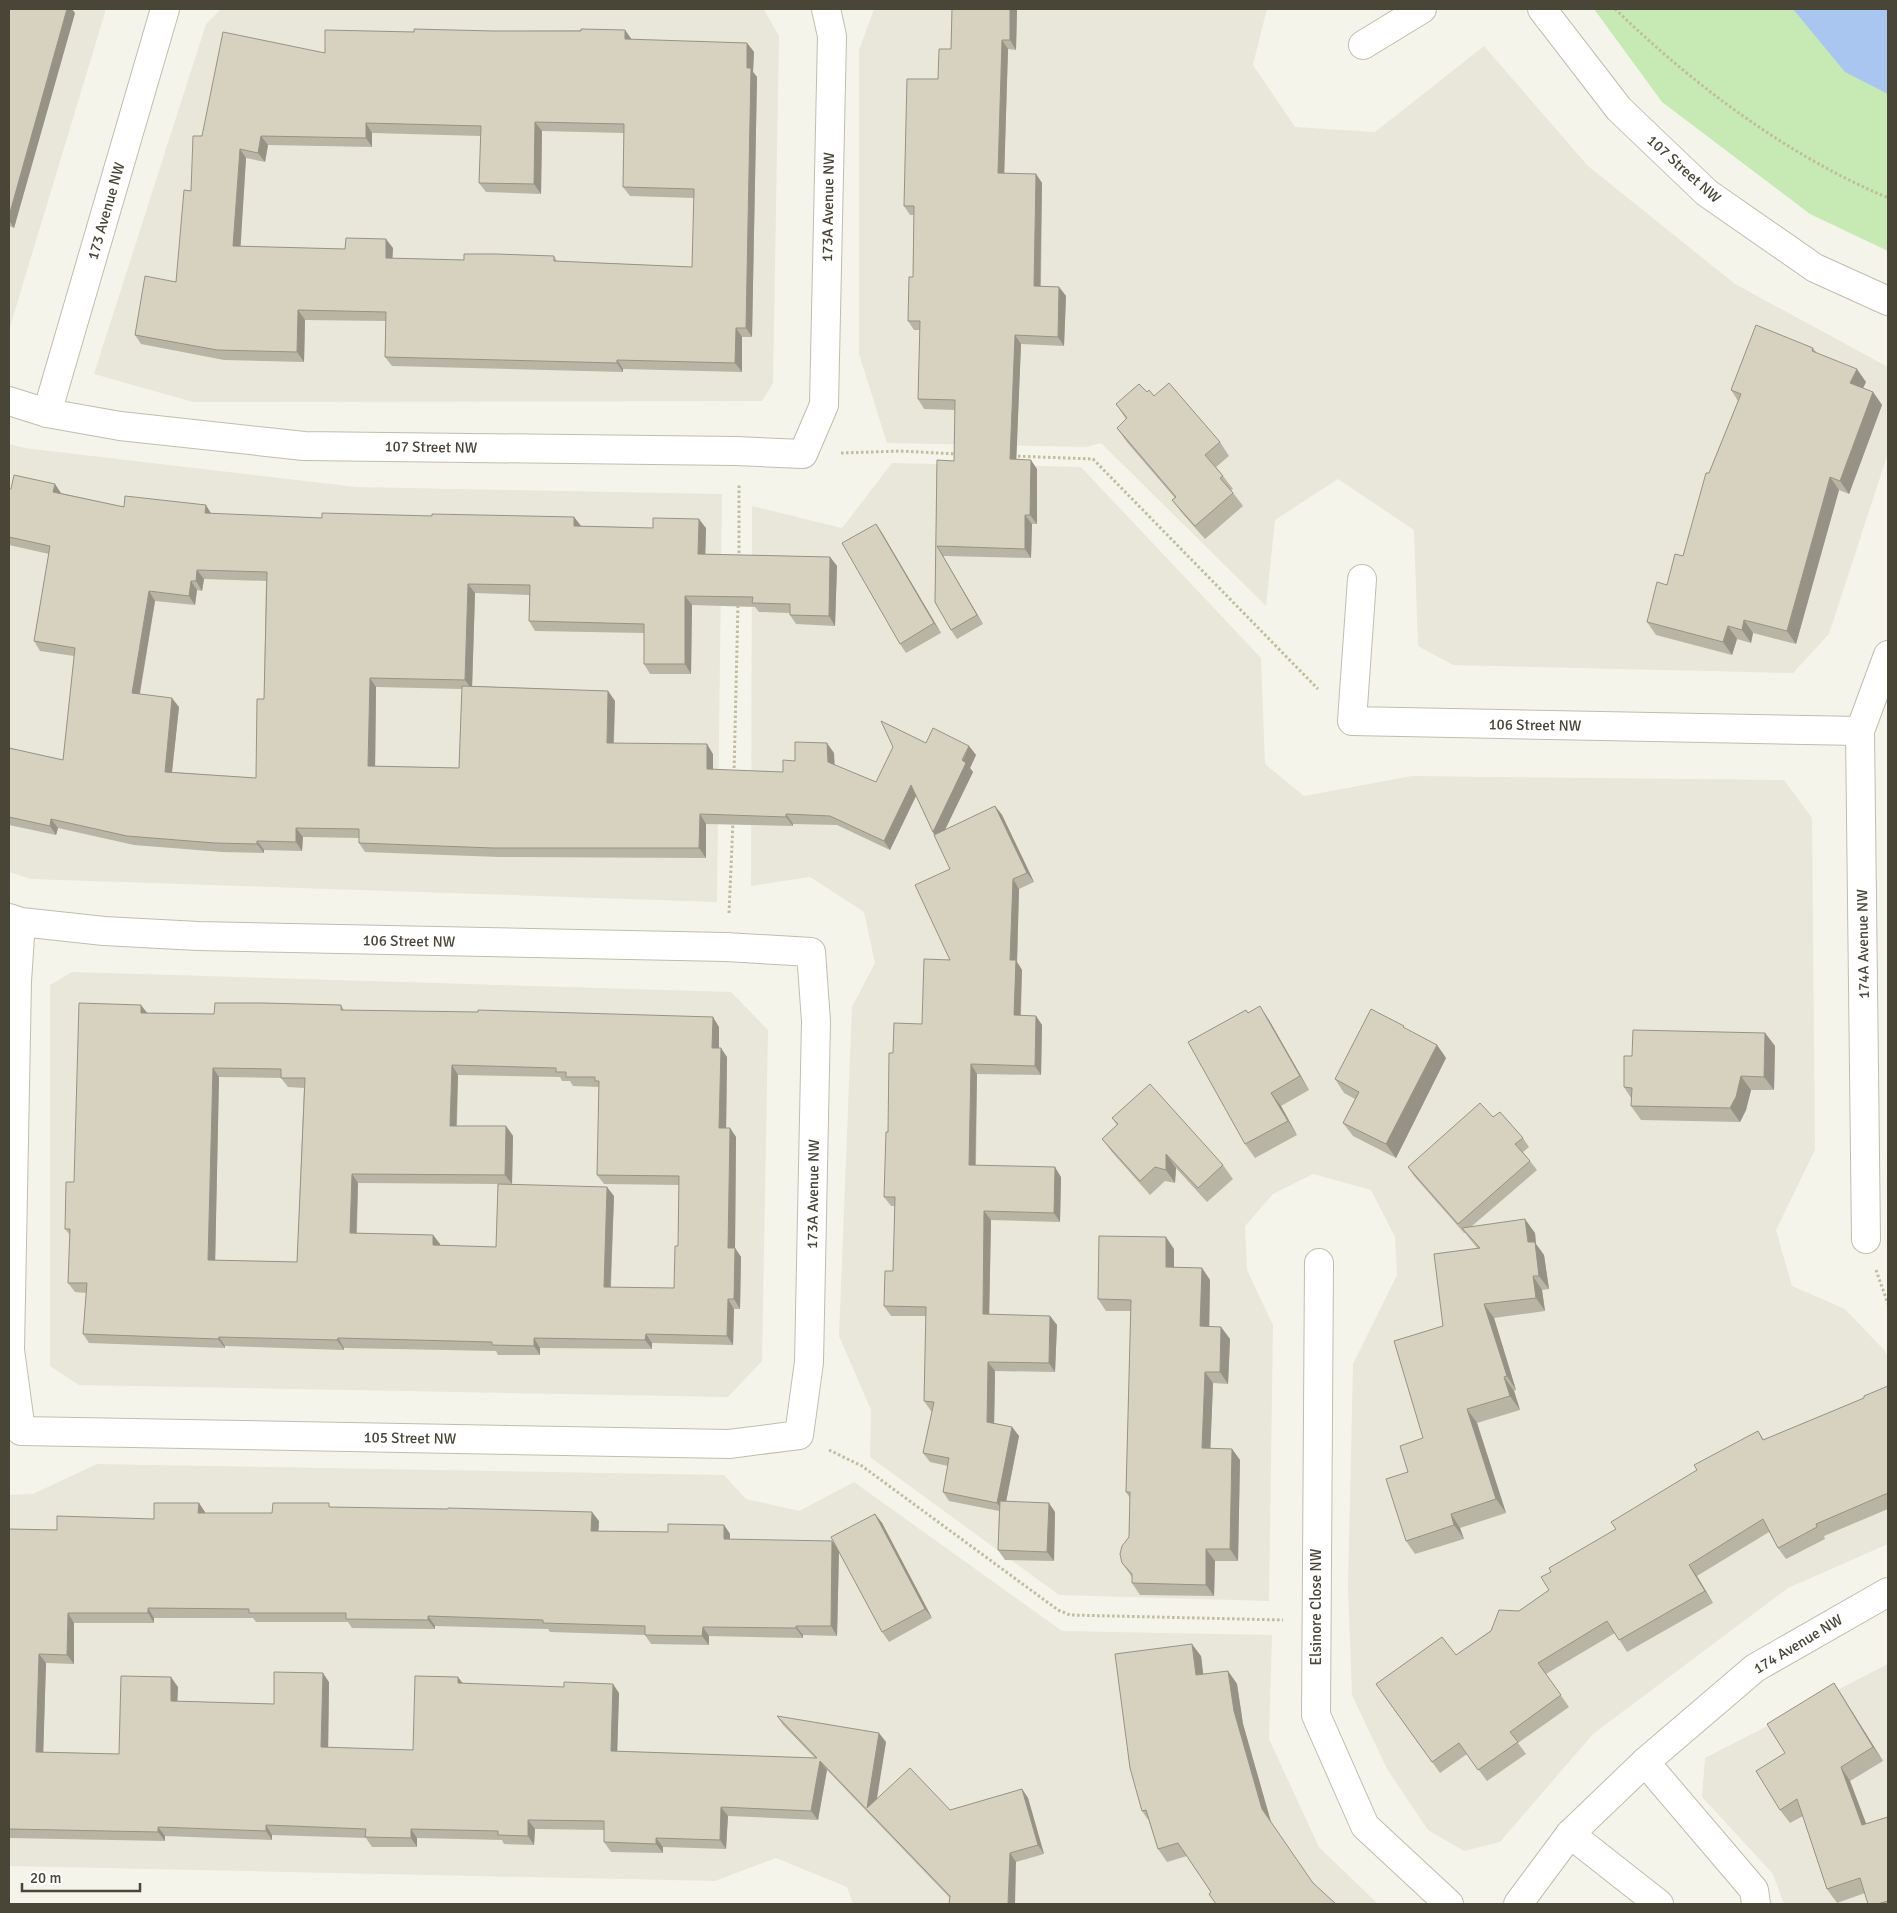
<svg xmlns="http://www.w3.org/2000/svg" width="1897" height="1913" viewBox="0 0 1897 1913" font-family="Signika,sans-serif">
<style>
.residential{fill:#e9e7d9}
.green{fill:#c7e9b4}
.water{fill:#a8c6f0}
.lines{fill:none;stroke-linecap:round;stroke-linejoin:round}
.minor-casing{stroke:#c1bdad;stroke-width:30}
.path{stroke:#c2bc9e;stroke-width:3;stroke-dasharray:2.5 2.5;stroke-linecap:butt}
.minor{stroke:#fff;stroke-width:28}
.wall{fill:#b9b5a5;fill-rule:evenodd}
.shaded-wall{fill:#969386}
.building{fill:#d7d2c0;stroke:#969386;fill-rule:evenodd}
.labels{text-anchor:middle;stroke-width:4.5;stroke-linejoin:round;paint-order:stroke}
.street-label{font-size:15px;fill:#494638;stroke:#fff}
</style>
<rect width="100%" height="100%" fill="#f5f4ea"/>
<g class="residential">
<path d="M9 9H106L9 330Z"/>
<path d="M221 9 764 10 779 36 773 383 762 401 193 402 94 374 206 24Z"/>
<path d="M874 9H1267L1253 65 1295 127 1375 132 1484 46 1588 166 1735 284 1888 367V453L1829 634 1793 673 1453 665 1418 646 1414 530 1338 479 1275 520 1266 606 1101 443 1086 447 887 443 859 354V50Z"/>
<path d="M9 444 24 448 356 487 722 494 717 902 31 879 9 872Z"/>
<path d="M892 463 1081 467 1261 658 1265 764 1304 796 1412 776 1784 780 1812 818 1815 1150 1776 1230 1792 1286 1845 1309 1885 1351 1888 1358V1544L1788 1588 1593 1734 1500 1842 1464 1851 1428 1830 1387 1769 1352 1695 1348 1587 1353 1364 1397 1275 1395 1237 1371 1190 1313 1174 1273 1194 1245 1226 1247 1270 1273 1325 1269 1601 1059 1595 870 1457 871 1410 839 1336 852 1007 875 963 864 912 810 877 751 886 752 506 842 528Z"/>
<path d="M72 972 731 992 768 1030 762 1361 728 1397 79 1385 50 1366V985Z"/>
<path d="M97 1464 724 1475 746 1499 799 1511 854 1482 1062 1631 1272 1635 1269 1739 1319 1847 1378 1904H853L847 1887 776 1858 715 1881 9 1866V1495L33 1494Z"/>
<path d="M1888 1664V1904H1784L1773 1874 1702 1797 1705 1758Z"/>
</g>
<path class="green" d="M1594 9H1888V251L1810 214 1662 102Z"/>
<path class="water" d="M1793 9H1888V94L1845 72Z"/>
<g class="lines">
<defs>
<g id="minor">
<path d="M1542 9 1619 109 1707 193 1815 268 1888 301"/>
<path d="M1363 45 1422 9"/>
<path d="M9 401 47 413 120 426 304 446 736 451 803 454 824 405 832 36 826 9"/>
<path d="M47 413 165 9"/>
<path d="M1362 579 1352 721 1860 731"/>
<path d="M9 918 21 922 104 931 198 936 726 947 811 952 816 1021 809 1362 799 1435 729 1444 21 1431 10 1350 17 981 21 922"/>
<path d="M1866 1239 1860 731 1888 655"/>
<path d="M1319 1263 1316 1715 1365 1826 1449 1904"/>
<path d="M1645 1762 1754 1890 1756 1904"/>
<path d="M1570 1834 1659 1904"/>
<path d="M1518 1904 1570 1834 1645 1762 1755 1668 1888 1592"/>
</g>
</defs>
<use href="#minor" class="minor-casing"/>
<g class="path">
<path d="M1615 9C1695 86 1785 154 1888 198"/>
<path d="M841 453 900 451 957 454"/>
<path d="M1013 456 1093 459 1318 689"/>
<path d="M739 558V484"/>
<path d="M734 773 738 604"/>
<path d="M729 913 733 821"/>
<path d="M1876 1270 1888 1304"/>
<path d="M829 1450 862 1466 1058 1610 1070 1615 1283 1620"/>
</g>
<use href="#minor" class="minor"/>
</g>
<g class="wall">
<path d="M9 9 75 13 14 228 9 226Z"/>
<path d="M952 9H1017L1016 50 1008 49 1004 173 1036 174 1042 183 1041 286 1059 287 1066 296 1064 346 1021 344 1016 459 1037 469V524H1032L1031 558 943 556 983 624 957 639 951 630 935 602 937 460 954 461 955 410 924 409 918 399 920 330H914L908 321 913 277 914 215H910L904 206 938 79 951 49Z"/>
<path d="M625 30 632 40 747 43 754 52 753 72 757 77 752 337H742V372L623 369V372L392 366 385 357 386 321 305 320 304 362 224 360 141 344 135 335 176 282 191 191 202 136 325 53 414 32ZM542 131 624 133 623 187 630 196 694 198 692 267 557 261 554 256 464 260 392 258 393 248 345 249 240 246 246 158 265 162 268 145 372 147V133L481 136 479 183 486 192 541 194Z"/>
<path d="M1813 348 1817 353 1866 382 1863 388 1873 392 1882 405 1849 494 1839 490 1796 644 1753 633 1751 643 1737 639 1732 655 1656 635 1647 622 1683 556 1709 473 1738 401 1731 390Z"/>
<path d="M1147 392 1154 396 1220 442 1229 456 1216 467 1223 476 1233 489 1231 490 1243 506 1205 539 1182 513 1172 500 1175 498 1126 441 1117 428 1126 419 1116 404Z"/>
<path d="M9 489H11L61 493 124 507 211 514 322 518 432 516 574 517 581 526 653 528H706L705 554 830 557 837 566 835 626 796 624 790 615V613L759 612 755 607 692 605 691 674H650L644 664V633L535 631 529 621V595L475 593 472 686 608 691 615 701 614 743 713 754V770L783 772 795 761 834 753V765L876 782 926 743 969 746 976 755 970 768 973 772 945 830 995 806 1002 815 1034 882 1019 889 1017 962 1022 970 1021 1015 1036 1016 1042 1025 1041 1075 977 1074 976 1165 1061 1177 1060 1222 991 1220 989 1315 1050 1316 1057 1325 1055 1372 995 1371 994 1423 1012 1427 1019 1436 1006 1502 1055 1512 1054 1561 1005 1560 998 1550 999 1511 949 1501 943 1492 948 1466 930 1462 923 1453 932 1411H931L924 1401 926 1316H891L884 1306 893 1271 895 1206H891L884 1197 893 1053 922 1024 950 960V869L916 796 890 850 837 825 793 824V826L706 824V858L499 857 365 852 359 843V838L303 837 302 851 264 850V853L222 852 134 845 58 828 56 835 9 825V748L63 760 74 656 40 651 34 641 49 554 9 545ZM204 579 266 581 264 699 256 778 172 772 179 707 140 694 155 601 195 605 197 590 202 591ZM376 687 462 689 459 768 375 766Z"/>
<path d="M876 524 882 533 941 633 906 653 900 644Z"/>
<path d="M341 1005 344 1010 719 1027V1048L727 1057 726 1128H730L736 1137 735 1248 741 1257 740 1309H734L733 1345 652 1343V1349L540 1348V1355H498L496 1351 344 1348V1350L225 1346V1348L89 1343 83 1334 86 1293 75 1292 68 1283 70 1235 65 1229 74 1182 147 1013 214 1014ZM458 1075 560 1077 562 1081H570L573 1086 599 1087 597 1175 604 1184 679 1185 678 1246 674 1288 611 1287 614 1196 512 1184 513 1136 506 1126H457ZM219 1077 281 1078 288 1087 304 1088 297 1262 215 1260ZM358 1183 498 1184 496 1247 440 1246V1244L433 1235 357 1233Z"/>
<path d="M1248 1013 1269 1020 1309 1090 1281 1106 1297 1135 1255 1158 1245 1144Z"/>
<path d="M1406 1029 1437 1045 1446 1058 1396 1158 1353 1136 1343 1123 1355 1099 1344 1093 1335 1079Z"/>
<path d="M1765 1033 1775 1046 1774 1090H1751L1746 1110 1740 1122 1641 1120 1631 1106V1098L1624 1087 1632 1056Z"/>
<path d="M1493 1117 1523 1138 1529 1147 1523 1152 1537 1170 1472 1226 1535 1233 1536 1244 1544 1255 1549 1289 1542 1290 1545 1311 1494 1318 1516 1390 1514 1391 1520 1410 1477 1423 1506 1513 1460 1528 1464 1539 1415 1554 1406 1541 1408 1472 1423 1438 1443 1326 1478 1249 1465 1233H1464L1414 1176 1408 1167Z"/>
<path d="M1112 1118 1223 1165 1233 1179 1207 1202 1176 1168 1175 1183 1165 1181 1150 1195 1112 1152 1102 1139 1117 1125Z"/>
<path d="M1174 1249V1267L1202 1268 1210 1280 1209 1327H1221L1230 1339 1228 1384 1213 1383 1210 1448 1232 1449 1240 1460 1238 1561H1215L1214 1596 1140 1595 1132 1583V1577L1122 1563 1129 1537 1130 1498 1126 1492 1131 1311H1106L1098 1299Z"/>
<path d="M1888 1386V1509L1824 1536 1825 1539 1786 1559 1778 1548 1769 1532 1697 1576 1713 1603 1627 1652 1615 1633 1546 1674 1569 1707 1518 1743 1526 1754 1487 1781 1467 1754 1440 1773 1376 1684 1456 1655 1549 1590 1551 1572 1616 1529 1697 1470 1758 1431 1764 1440 1864 1398Z"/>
<path d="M199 1503 205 1513H272L332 1507 599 1521 598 1531 668 1532 724 1525 730 1534V1539L836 1546 875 1514 882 1523 932 1618 889 1642 882 1632 839 1551 837 1636 803 1635V1638L709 1636V1645L651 1644 645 1635 550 1632 548 1629 435 1626V1629L352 1628 348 1622H256L253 1618H154V1623H74V1664L46 1663 43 1752 119 1754 178 1687 177 1701 274 1704 329 1682 328 1748 413 1750 463 1683 619 1693 617 1751 815 1758 783 1725 777 1716 886 1742 876 1799 950 1810 1022 1789 1028 1798 1044 1854 1016 1862 950 1898 827 1770 818 1820 728 1816 726 1849 663 1847V1853L611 1852 604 1842V1830L535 1829 534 1845 504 1844 502 1840 417 1838V1847H372L366 1838 272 1835V1840L165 1836V1841L9 1838V1529L57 1530 154 1519Z"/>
<path d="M1201 1656 1203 1675 1228 1671 1237 1684 1243 1724 1271 1822 1211 1892 1187 1856 1167 1862 1158 1849 1149 1821 1142 1811Z"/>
<path d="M1834 1683 1843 1697 1883 1761 1850 1781 1866 1824 1888 1817V1904H1868L1865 1893 1837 1903 1827 1889 1803 1816 1790 1823 1780 1810 1785 1753Z"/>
</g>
<g class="shaded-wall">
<path d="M67 9H72L75 13 14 228 9 220V216Z"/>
<path d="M1010 9H1017L1016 50 1010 40Z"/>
<path d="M625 30 632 40 625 39Z"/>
<path d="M1002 40 1008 49 1004 182 998 173Z"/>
<path d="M747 43 754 52 753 72 757 77 752 337 746 328Z"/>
<path d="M535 122 542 131 541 194 534 184Z"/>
<path d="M366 123 372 133V147L366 138Z"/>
<path d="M261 136 268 145 265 162 258 153Z"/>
<path d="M240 149 246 158 240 256 233 246Z"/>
<path d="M1036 174 1042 183 1040 295 1034 286Z"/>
<path d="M386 239 393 248 392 267 386 258Z"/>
<path d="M1059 287 1066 296 1064 346 1058 337Z"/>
<path d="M298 310 305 320 304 362 297 352Z"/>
<path d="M736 328 742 337V372L735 363Z"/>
<path d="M1015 335 1021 344 1016 468 1010 459Z"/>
<path d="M617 360 623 369V372L617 363Z"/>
<path d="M1857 369 1866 382 1859 396 1850 383Z"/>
<path d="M1873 392 1882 405 1849 494 1840 481Z"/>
<path d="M1031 460 1037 469V524L1030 515Z"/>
<path d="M1830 477 1839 490 1796 644 1787 631Z"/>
<path d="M55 484 61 493 60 501 53 492Z"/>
<path d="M206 505 212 515 205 513Z"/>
<path d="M1025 515 1032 524 1031 558 1025 549Z"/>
<path d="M574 517 581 526V535L574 526Z"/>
<path d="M699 519 706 528 705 564 698 554Z"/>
<path d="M876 524 882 533 941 633 934 623Z"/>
<path d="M937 546 943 556 983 624 977 615Z"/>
<path d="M830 557 837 566 835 626 829 616Z"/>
<path d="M197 570 204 579 202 591 196 581Z"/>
<path d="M191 581 197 590 195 605 189 596Z"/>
<path d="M468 584 475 593 472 690 465 680Z"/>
<path d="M149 591 155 601 138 703 132 693Z"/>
<path d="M685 596 692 605 691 674 685 664Z"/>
<path d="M1744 620 1753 633 1751 643 1742 630Z"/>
<path d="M1728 626 1737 639 1732 655 1723 642Z"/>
<path d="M370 678 376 687 375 775 368 766Z"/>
<path d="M608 691 615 701 613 752 607 743Z"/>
<path d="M172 698 179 707 171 781 165 772Z"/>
<path d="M827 743 834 753 835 772 828 762Z"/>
<path d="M707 744 713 754V779L707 769Z"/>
<path d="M969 746 976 755 970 768 973 772 939 842 933 832Z"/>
<path d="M911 785 917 794 890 850 884 841Z"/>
<path d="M995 806 1002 815 1034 882 1027 873Z"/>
<path d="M700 814 706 824V858L699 848Z"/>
<path d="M786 814 793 824V826L786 817Z"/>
<path d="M51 819 58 828 56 835 50 826Z"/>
<path d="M296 828 303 837 302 851 296 842Z"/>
<path d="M257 841 264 850V853L257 844Z"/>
<path d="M1013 879 1019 889 1017 962 1022 970 1020 1025 1014 1015 1010 960Z"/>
<path d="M141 1005 148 1014 141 1013Z"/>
<path d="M1260 1006 1269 1020 1309 1090 1300 1076Z"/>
<path d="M1036 1016 1042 1025 1041 1075 1035 1066Z"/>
<path d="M713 1017 719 1027V1057L712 1048Z"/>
<path d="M1765 1033 1775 1046 1774 1090 1764 1077Z"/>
<path d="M1437 1045 1446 1058 1396 1158 1386 1144Z"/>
<path d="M721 1048 727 1057 726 1137 719 1128Z"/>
<path d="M971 1064 977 1074 975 1174 969 1165Z"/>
<path d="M452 1065 458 1075 456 1135 450 1126Z"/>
<path d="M213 1068 219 1077 215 1269 208 1260Z"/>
<path d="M1741 1076 1751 1090 1746 1110 1740 1122 1730 1108Z"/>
<path d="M1271 1093 1281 1106 1297 1135 1288 1121Z"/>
<path d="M506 1126 513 1136 512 1184 505 1175Z"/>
<path d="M730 1128 736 1137 735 1248 741 1257 740 1309 734 1299 728 1248Z"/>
<path d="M1166 1154 1176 1168 1175 1183 1166 1170Z"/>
<path d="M1055 1167 1061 1177 1060 1222 1054 1213Z"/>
<path d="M352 1174 358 1183 356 1242 350 1233Z"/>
<path d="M607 1187 614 1196 610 1296 604 1287Z"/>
<path d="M984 1211 991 1220 989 1324 983 1314Z"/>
<path d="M1525 1219 1535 1233 1536 1244 1544 1255 1549 1289 1539 1276 1528 1242Z"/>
<path d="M433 1235 440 1244V1255L433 1245Z"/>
<path d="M1166 1237 1174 1249V1279L1166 1267Z"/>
<path d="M1202 1268 1210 1280 1209 1338 1200 1326Z"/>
<path d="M1533 1276 1542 1290 1545 1311 1536 1298Z"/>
<path d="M728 1299 734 1309 733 1345 727 1336Z"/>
<path d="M1484 1304 1494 1318 1516 1390 1507 1376Z"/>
<path d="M1050 1316 1057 1325 1055 1372 1049 1363Z"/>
<path d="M1221 1327 1230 1339 1228 1384 1220 1372Z"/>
<path d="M646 1334 652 1343V1349L645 1340Z"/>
<path d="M219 1337 225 1346V1348L218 1339Z"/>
<path d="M338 1338 344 1348V1350L337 1340Z"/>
<path d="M534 1338 540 1348V1355L534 1346Z"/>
<path d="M988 1362 995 1371 994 1431 987 1422Z"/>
<path d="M1205 1372 1213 1383 1210 1460 1202 1448Z"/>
<path d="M1504 1377 1514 1391 1520 1410 1510 1396Z"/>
<path d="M1467 1409 1477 1423 1506 1513 1496 1499Z"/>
<path d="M1012 1427 1019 1436 1004 1512 997 1503Z"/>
<path d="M1232 1449 1240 1460 1238 1561 1230 1549Z"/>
<path d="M199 1503 205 1512V1522L198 1513Z"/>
<path d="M1049 1503 1055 1512 1054 1561 1047 1552Z"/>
<path d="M592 1512 599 1521 598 1540 591 1531Z"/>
<path d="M875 1514 882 1523 932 1618 925 1609Z"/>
<path d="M1451 1514 1460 1528 1464 1539 1454 1525Z"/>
<path d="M724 1525 730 1534V1548L724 1539Z"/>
<path d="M832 1541 839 1550 837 1636 831 1626Z"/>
<path d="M1206 1549 1215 1561 1214 1596 1206 1585Z"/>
<path d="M1689 1565 1697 1576 1713 1603 1705 1591Z"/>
<path d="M148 1608 154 1618V1623L148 1613Z"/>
<path d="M68 1613 74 1623V1664L67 1655Z"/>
<path d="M428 1616 435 1626V1629L428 1620Z"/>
<path d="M796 1626 803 1635V1638L796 1628Z"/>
<path d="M703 1627 709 1636V1645L702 1636Z"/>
<path d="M1192 1644 1201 1656 1205 1688 1196 1675Z"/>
<path d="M39 1654 46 1663 43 1761 36 1752Z"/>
<path d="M1228 1671 1237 1684 1243 1724 1271 1822 1262 1809 1234 1711Z"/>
<path d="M323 1673 329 1682 328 1757 321 1747Z"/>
<path d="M171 1677 178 1687 177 1710 171 1701Z"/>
<path d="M458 1677 465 1686 458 1683Z"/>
<path d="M1834 1683 1843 1697 1883 1761 1873 1747Z"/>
<path d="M613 1684 619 1693 617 1760 611 1751Z"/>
<path d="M879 1733 886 1742 874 1817 867 1808Z"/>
<path d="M820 1761 827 1770 818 1820 811 1811Z"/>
<path d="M1841 1767 1850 1781 1872 1839 1862 1825Z"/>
<path d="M1022 1789 1028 1798 1044 1854 1038 1845Z"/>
<path d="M721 1807 728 1816 726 1849 720 1840Z"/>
<path d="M528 1820 535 1829 534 1845 528 1836Z"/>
<path d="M266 1825 272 1835V1840L266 1831Z"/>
<path d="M158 1827 165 1836V1841L158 1832Z"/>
<path d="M411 1829 417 1838V1847L411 1838Z"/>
<path d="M656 1838 663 1847V1853L656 1844Z"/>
<path d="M1010 1853 1016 1862 1015 1904H1008Z"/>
</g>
<g class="building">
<path d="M9 9H67L9 216Z"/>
<path d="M952 9H1010V40H1002L998 173 1036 174 1034 286 1059 287 1058 337 1015 335 1010 459 1031 460 1030 515H1025V549L937 546 977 615 951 630 935 602 937 460 954 461 955 400 918 399 920 321H908L909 277H913L914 206H904L907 79H938L939 49H951Z"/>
<path d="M414 29 493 31H581V29L625 30V39L747 43V68H751L746 328H736L735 363 617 360V363L385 357 386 312 298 310 297 352 217 350 135 335 145 276 176 282 184 190 191 191 193 136H202L223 32 325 53V30L414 32ZM535 122 624 124 623 187 694 189 692 267 554 261V256L496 254H464V260L386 258V239L346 238 345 249 233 246 240 149 258 153 261 136 366 138V123L481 126 479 183 534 184Z"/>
<path d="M1756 325 1813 348 1812 351 1857 369 1850 383 1873 392 1840 481 1830 477 1787 631 1744 620 1742 630 1728 626 1723 642 1647 622 1657 582 1667 585 1675 554 1683 556 1706 473H1709L1741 394 1731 390Z"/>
<path d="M1169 383 1220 442 1205 455 1223 476 1220 478 1233 493 1195 526 1172 500 1176 497 1117 428 1127 418 1116 404 1139 384 1147 392 1149 390 1154 396Z"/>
<path d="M14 475 55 484 53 492 124 507 125 496 206 505 205 513 322 518V513L432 516V514L574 517V526L653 528V518L699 519 698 554 830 557 829 616 790 615V604L752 603 753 597 685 596V664H644V624L529 621 530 585 468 584 465 680 370 678 368 766 459 768 462 686 608 691 607 743 707 744V769L783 772V760L795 761V742L827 743 828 762 876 782 893 747 881 721 926 743 933 728 969 746 962 760 966 763 933 832 911 785 884 841 830 816 786 814V817L700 814 699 848H493L359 843V829L296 828V842L257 841V844L215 843 127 836 51 819 50 826 9 817V748L63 760 75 648 34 641 50 546 9 537V489H11ZM197 570 267 572 264 699H257L256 778 165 772 172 698 132 693 149 591 189 596 191 581H196Z"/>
<path d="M876 524 934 623 900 644 842 543Z"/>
<path d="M995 806 1027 873 1013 879 1010 960H1016L1014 1015 1036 1016 1035 1066 971 1064 969 1165 1055 1167 1054 1213 984 1211 983 1314 1050 1316 1049 1363 988 1362 987 1422 1012 1427 997 1503 943 1492 949 1458 923 1453 934 1402 924 1401 926 1307 884 1306 885 1271H893L895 1197H884L886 1132H888L889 1053H893L894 1023 922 1024 924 959 950 960 915 885 950 869 934 835Z"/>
<path d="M79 1003 141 1005V1013L214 1014 215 1003H263L341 1005V1010L478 1012V1010L713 1017 712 1048H721L719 1128H730L728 1248H735L734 1299H728L727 1336 646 1334 645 1340 534 1338V1346L492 1345V1342L338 1338 337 1340 219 1337 218 1339 83 1334 87 1283H68L70 1229H65L66 1182H74ZM452 1065 556 1068V1072H566V1077H595V1081H599L597 1175 679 1176 678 1246H675L674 1288 604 1287 607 1187 498 1184 496 1247 433 1245V1235L350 1233 352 1174 505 1175 506 1126H450ZM213 1068 281 1069V1078H305L297 1262 208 1260Z"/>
<path d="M1260 1006 1300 1076 1271 1093 1288 1121 1245 1144 1188 1042 1246 1010 1248 1013Z"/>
<path d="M1371 1009 1404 1026 1403 1027 1437 1045 1386 1144 1343 1123 1359 1092 1335 1079Z"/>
<path d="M1633 1030 1765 1033 1764 1077 1741 1076 1736 1097 1730 1108 1631 1106 1632 1088 1624 1087V1056H1632Z"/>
<path d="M1150 1084 1223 1165 1198 1188 1166 1154V1170L1155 1167 1140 1181 1102 1139 1118 1124 1112 1118Z"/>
<path d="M1480 1103 1493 1117 1500 1112 1523 1138 1515 1144 1530 1161 1458 1224 1408 1167Z"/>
<path d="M1525 1219 1528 1242H1535L1539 1276H1533L1536 1298 1484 1304 1507 1376 1504 1377 1510 1396 1467 1409 1496 1499 1451 1514 1454 1525 1406 1541 1386 1479 1408 1472 1400 1446 1423 1438 1394 1341 1443 1326 1434 1254 1480 1248 1462 1228Z"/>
<path d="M1099 1236 1166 1237V1267L1202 1268 1200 1326 1221 1327 1220 1372H1205L1202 1448 1232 1449 1230 1549H1206V1585L1132 1583V1574L1122 1563 1120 1554 1122 1546 1129 1537 1130 1492H1126L1131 1300 1098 1299Z"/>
<path d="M1888 1386V1493L1816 1524 1817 1527 1778 1548 1763 1519 1689 1565 1705 1591 1619 1640 1607 1621 1538 1663 1561 1695 1510 1732 1518 1742 1478 1770 1459 1743 1432 1762 1376 1684 1442 1637 1456 1655 1491 1631 1499 1610 1519 1611 1549 1590 1541 1577 1551 1572 1549 1568 1616 1529 1611 1522 1697 1470 1694 1465 1758 1431 1763 1440 1864 1398V1396Z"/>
<path d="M1000 1501 1049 1503 1047 1552 998 1550Z"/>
<path d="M154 1503H199L198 1513H272L273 1503H329V1507L448 1509V1508L592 1512 591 1531 668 1532V1524L724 1525V1539L832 1541 831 1626H796V1628L703 1627 702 1636 645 1635V1626L543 1623V1620L428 1616V1620L346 1619V1613H249V1609L148 1608V1613H68L67 1655 39 1654 36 1752 119 1754 121 1676 171 1677V1701L274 1704V1672L323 1673 321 1747 413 1750 415 1676 458 1677V1683L564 1687V1682L613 1684 611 1751 817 1758 777 1716 879 1733 867 1808 910 1768 950 1810 1022 1789 1038 1845 1010 1853 1008 1904H949L950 1896 820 1761 811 1811 721 1807 720 1840 656 1838V1844L604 1842V1821L528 1820V1836L498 1835V1831L411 1829V1838L365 1837 366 1829 266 1825V1831L158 1827V1832L9 1829V1529L57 1530V1516L154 1519Z"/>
<path d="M875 1514 925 1609 882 1632 831 1537Z"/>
<path d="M1192 1644 1196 1675 1228 1671 1234 1711 1262 1809 1313 1883 1336 1904H1216L1209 1894 1211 1892 1178 1843 1158 1849 1146 1810 1142 1811 1130 1768 1115 1654Z"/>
<path d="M1834 1683 1873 1747 1841 1767 1862 1825 1888 1817V1901L1877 1904H1868L1860 1878 1827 1889 1797 1799 1780 1810 1756 1771 1785 1753 1767 1724Z"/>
</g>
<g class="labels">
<g class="street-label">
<text transform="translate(1684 169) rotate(42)" y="5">107 Street NW</text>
<text transform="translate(828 207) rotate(-89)" y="5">173A Avenue NW</text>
<text transform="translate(106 211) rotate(-74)" y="5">173 Avenue NW</text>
<text transform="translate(431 447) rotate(1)" y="5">107 Street NW</text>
<text transform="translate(1535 725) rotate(1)" y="5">106 Street NW</text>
<text transform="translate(409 941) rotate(1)" y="5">106 Street NW</text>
<text transform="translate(1863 944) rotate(-91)" y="5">174A Avenue NW</text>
<text transform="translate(813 1194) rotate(-89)" y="5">173A Avenue NW</text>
<text transform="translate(410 1438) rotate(1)" y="5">105 Street NW</text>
<text transform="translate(1316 1607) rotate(-90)" y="5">Elsinore Close NW</text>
<text transform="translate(1798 1644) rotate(-31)" y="5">174 Avenue NW</text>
</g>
</g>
<rect width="1897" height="1913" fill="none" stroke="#494638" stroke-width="20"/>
<path d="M22 1883v8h118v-8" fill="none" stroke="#494638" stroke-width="2.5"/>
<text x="30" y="1883" font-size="15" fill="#494638" stroke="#ffffff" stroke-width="4" paint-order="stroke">20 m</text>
</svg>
